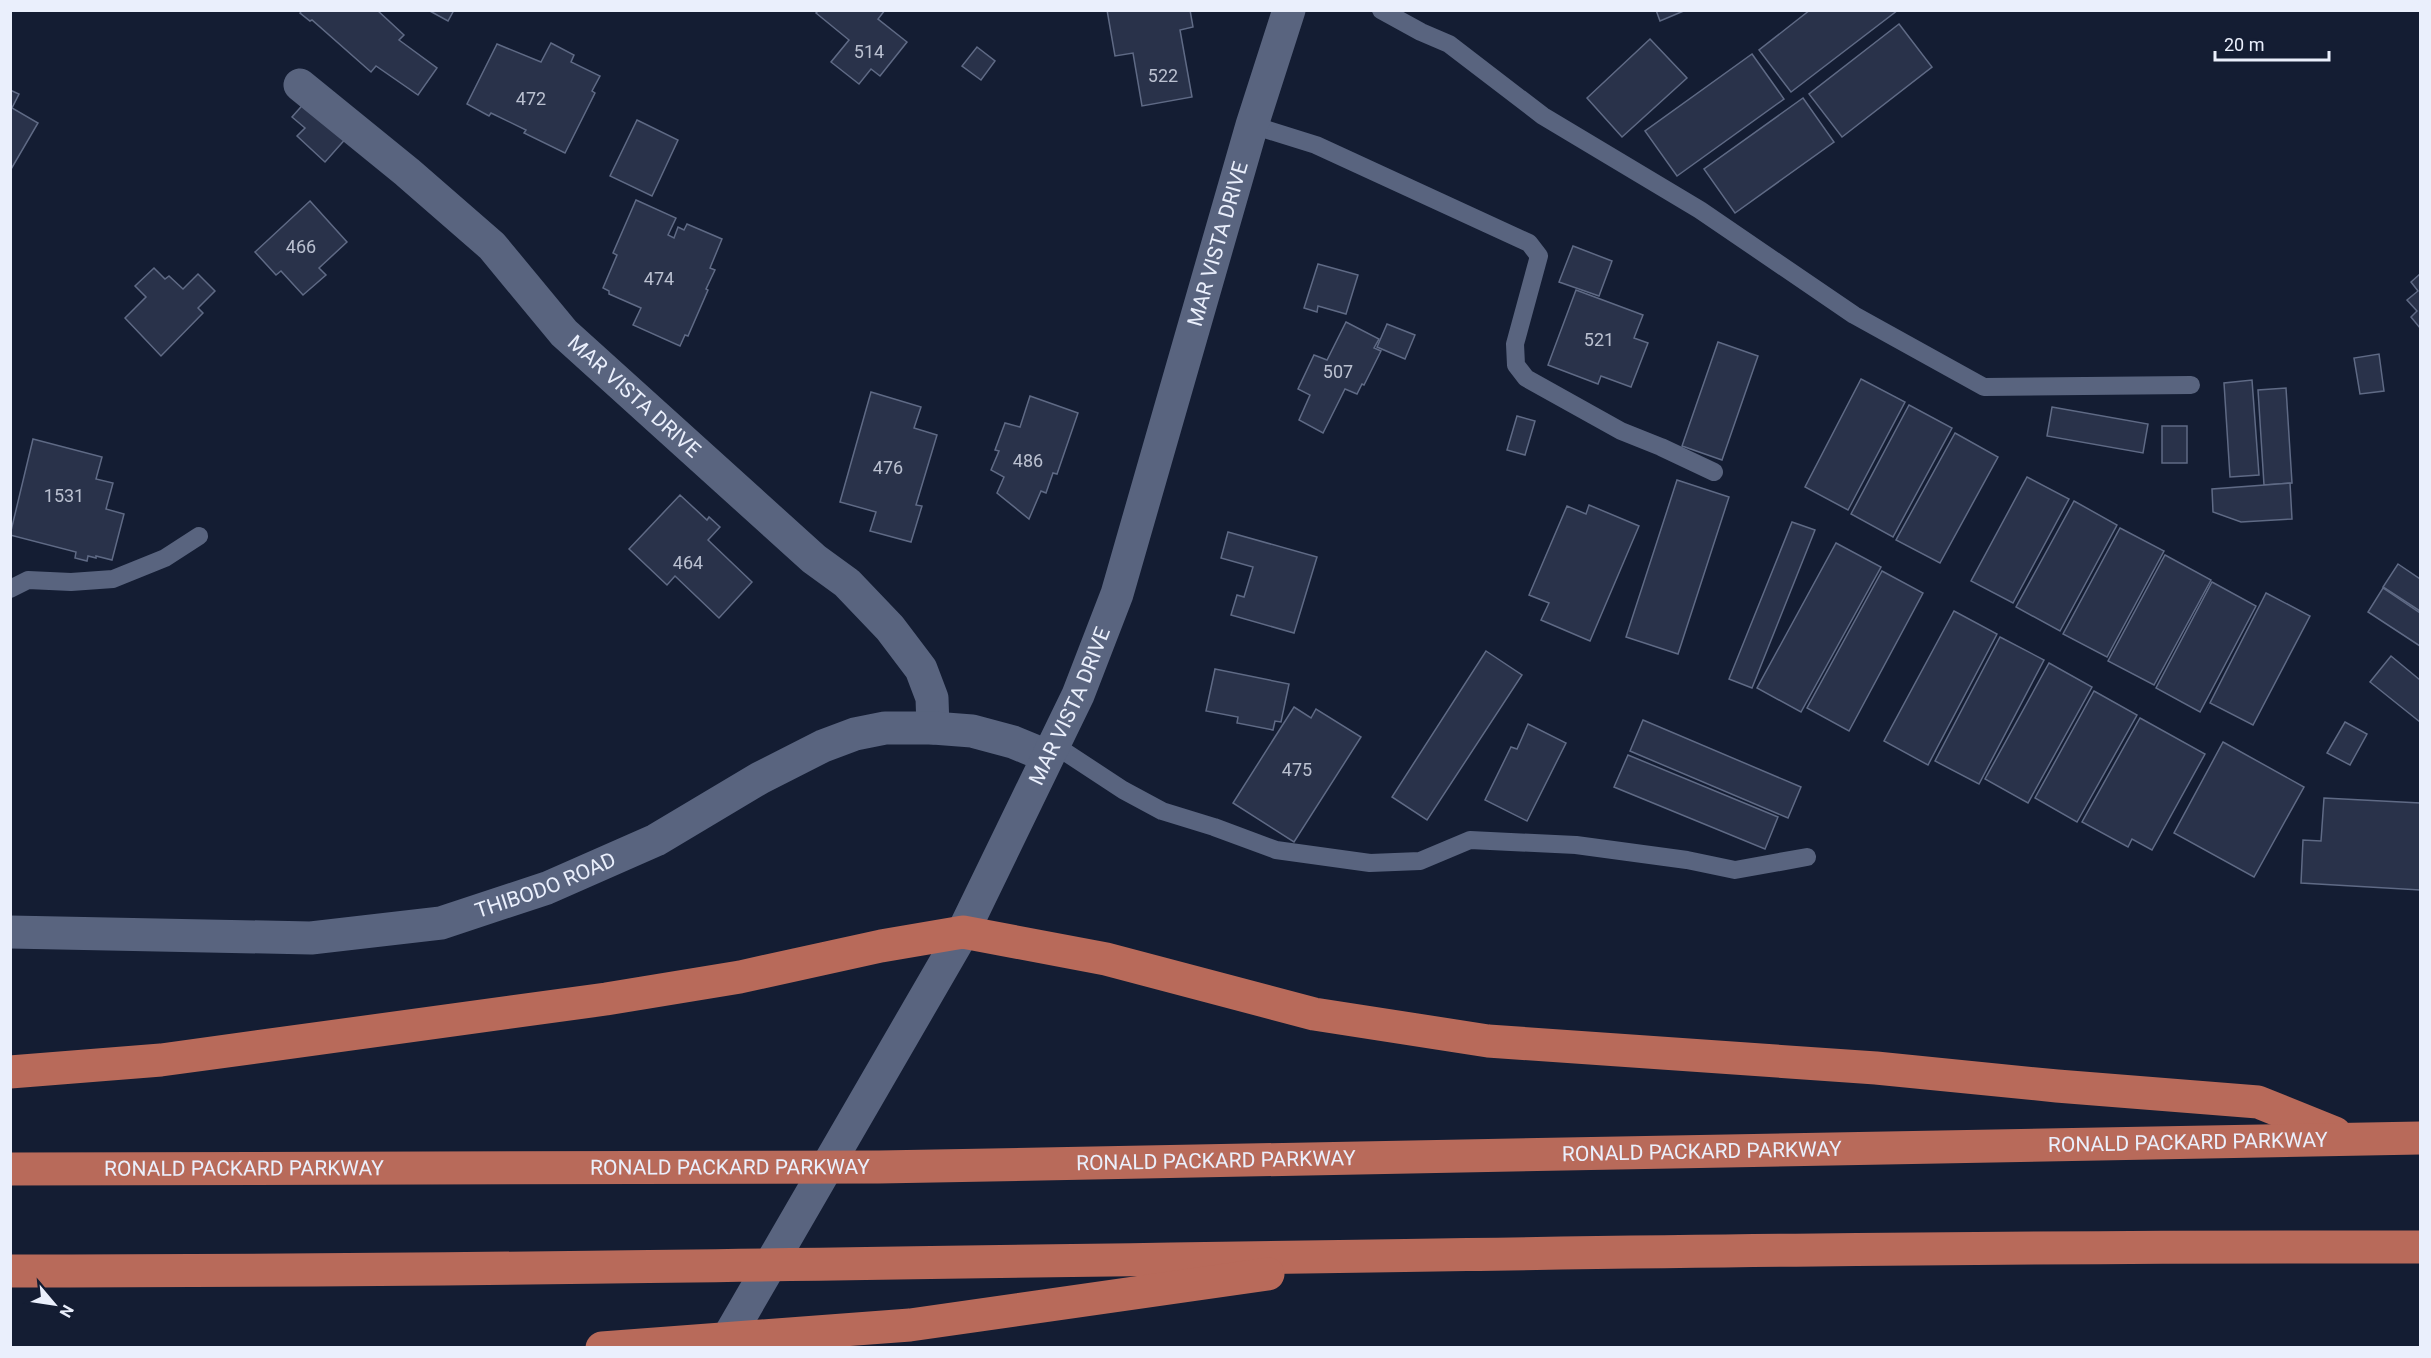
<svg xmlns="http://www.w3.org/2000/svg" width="2431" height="1358" viewBox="0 0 2431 1358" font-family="Roboto,sans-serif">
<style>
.building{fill:#29324a;stroke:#5f6a85;stroke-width:1.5}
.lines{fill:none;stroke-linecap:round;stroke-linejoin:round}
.service{stroke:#59647f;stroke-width:18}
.minor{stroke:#59647f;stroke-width:33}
.tertiary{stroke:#59647f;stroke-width:33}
.secondary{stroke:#59647f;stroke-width:33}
.motorway{stroke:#b86a5a;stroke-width:33}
.labels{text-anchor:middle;stroke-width:4.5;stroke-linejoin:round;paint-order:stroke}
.number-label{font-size:18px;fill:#bac0d0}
.street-label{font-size:21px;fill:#eaeffc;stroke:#141d33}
</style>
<rect width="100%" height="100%" fill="#141d33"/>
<g class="building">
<path d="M302 10H377L404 35 399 40 437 68 418 95 376 66 371 72 312 20 310 21 300 13Z"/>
<path d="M428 10H454L448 21Z"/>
<path d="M819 10H885L878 19 907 42 880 76 871 69 859 84 831 62 849 40 816 13Z"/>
<path d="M1107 10H1190L1193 27 1180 30 1192 97 1142 106 1133 53 1115 56Z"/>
<path d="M1656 10H1686L1660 21Z"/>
<path d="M1810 10H1898L1791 92 1759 50Z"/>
<path d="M1899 24 1932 67 1842 137 1809 94Z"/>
<path d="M1650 39 1687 78 1622 137 1587 98Z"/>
<path d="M551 43 574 55 571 62 600 76 592 91 595 93 565 153 524 133 526 130 491 113 489 116 467 104 497 44 541 62Z"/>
<path d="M977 47 995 61 981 80 962 66Z"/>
<path d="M1752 54 1784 99 1677 176 1645 131Z"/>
<path d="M10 90 19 94 12 108 38 123 10 171Z"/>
<path d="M1803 98 1834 142 1735 213 1704 169Z"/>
<path d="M307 100 348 136 325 162 297 136 305 128 292 117Z"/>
<path d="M637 120 678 140 652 196 610 176Z"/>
<path d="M636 200 676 218 668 235 674 238 678 227 684 230 687 224 722 239 710 268 715 270 706 289 708 290 688 336 685 335 680 346 633 325 641 308 609 294V291L603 288 617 255 613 253Z"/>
<path d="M310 201 347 242 319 268 326 275 303 295 281 271 276 275 255 252Z"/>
<path d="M1573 246 1612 261 1599 296 1559 282Z"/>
<path d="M1318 264 1358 275 1346 314 1318 306 1317 312 1304 308Z"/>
<path d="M154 268 165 279 169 276 183 289 198 274 215 291 198 308 203 313 161 356 125 318 146 297 135 286Z"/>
<path d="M2420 274V328L2411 317 2417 311 2407 300 2418 291 2411 282Z"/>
<path d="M1576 290 1643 315 1634 338 1648 343 1631 387 1601 376 1598 384 1548 365Z"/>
<path d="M1346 322 1379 339 1374 348 1381 351 1364 385 1362 384 1357 394 1345 389 1323 433 1299 420 1310 395 1298 389 1314 355 1327 360Z"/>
<path d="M1387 324 1415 335 1405 359 1377 347Z"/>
<path d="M1718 342 1758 356 1722 460 1682 446Z"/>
<path d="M2379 354 2384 391 2360 394 2354 358Z"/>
<path d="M1861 379 1905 402 1848 510 1805 487Z"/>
<path d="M2252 380 2259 475 2230 477 2224 383Z"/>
<path d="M2286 388 2292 483 2264 485 2258 390Z"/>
<path d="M871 392 921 407 914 428 937 435 916 505 922 506 911 542 870 531 876 512 840 502Z"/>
<path d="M1030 396 1078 413 1057 474 1053 473 1046 493 1041 491 1029 519 997 493 1004 477 991 470 999 451 995 450 1005 423 1020 427Z"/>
<path d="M1909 405 1952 428 1893 537 1851 514Z"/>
<path d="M2052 407 2148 424 2143 453 2047 436Z"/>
<path d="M1517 416 1535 421 1525 455 1507 450Z"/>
<rect x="2162" y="426" width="25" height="37"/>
<path d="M1955 433 1998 457 1940 563 1896 540Z"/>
<path d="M33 439 102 457 96 479 113 483 106 509 124 514 112 560 96 556V558L88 556 87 561 75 558 76 552 10 535Z"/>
<path d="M2027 477 2069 499 2013 603 1971 581Z"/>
<path d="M1677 480 1729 497 1678 654 1626 637Z"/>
<path d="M2290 483 2292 519 2241 522 2213 512 2212 489Z"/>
<path d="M680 495 707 520 709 517 720 527 708 540 752 582 719 618 675 576 667 585 629 549Z"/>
<path d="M2074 501 2117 525 2060 631 2016 607Z"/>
<path d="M1589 505 1639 526 1590 641 1541 620 1549 603 1529 595 1567 506 1586 514Z"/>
<path d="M1792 522 1815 530 1752 688 1729 679Z"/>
<path d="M2120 528 2164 551 2107 657 2063 634Z"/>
<path d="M1228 532 1317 557 1294 633 1231 615 1237 595 1244 597 1253 567 1221 558Z"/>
<path d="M1836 543 1881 567 1801 712 1757 688Z"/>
<path d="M2165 555 2211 580 2154 685 2108 661Z"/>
<path d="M2398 564 2420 579V611L2383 587Z"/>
<path d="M1882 571 1923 593 1849 731 1807 708Z"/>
<path d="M2212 582 2256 606 2200 712 2156 688Z"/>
<path d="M2383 588 2420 613V646L2368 612Z"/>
<path d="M2266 593 2310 616 2253 725 2210 703Z"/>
<path d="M1954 611 1997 634 1928 765 1884 741Z"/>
<path d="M2000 637 2044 660 1979 784 1935 761Z"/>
<path d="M1486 651 1522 675 1427 820 1392 797Z"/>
<path d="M2391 656 2420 680V722L2370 682Z"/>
<path d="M2049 663 2092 687 2028 803 1985 779Z"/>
<path d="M1215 669 1289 684 1281 722 1275 721 1273 730 1237 723 1238 717 1206 711Z"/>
<path d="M2094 691 2137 715 2077 822 2035 798Z"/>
<path d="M1294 707 1311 718 1316 709 1361 737 1294 842 1233 803Z"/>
<path d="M2140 718 2205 754 2152 850 2132 839 2128 847 2082 822Z"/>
<path d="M1643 720 1801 787 1788 818 1630 751Z"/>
<path d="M2345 722 2367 734 2350 765 2327 753Z"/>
<path d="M1528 724 1566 743 1527 821 1485 800 1511 747 1517 749Z"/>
<path d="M2223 742 2304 787 2254 877 2174 833Z"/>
<path d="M1628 755 1778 817 1765 849 1614 787Z"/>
<path d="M2324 798 2420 803V890L2301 883 2303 840 2321 841Z"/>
</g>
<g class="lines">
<g class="service">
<path d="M1381 10 1421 32 1449 44 1543 116 1700 210 1854 315 1984 387 2191 385"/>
<path d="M1252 125 1316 145 1529 243 1539 256 1515 344 1516 365 1526 378 1621 431 1661 447 1714 472"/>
<path d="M10 589 28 580 71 582 113 579 165 558 199 536"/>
<path d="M1053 744 1123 790 1162 811 1214 827 1276 850 1370 863 1420 861 1470 840 1576 845 1687 860 1735 870 1807 857"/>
</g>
<path class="minor" id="s1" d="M300 85 407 172 492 246 564 333 814 559 847 583 890 628 921 669 932 698 933 728"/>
<g class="tertiary">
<path id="s2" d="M10 932 311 938 441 923 547 888 656 840 760 778 823 746 855 734 885 728H933L972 731 1013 742 1047 756"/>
<path id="s3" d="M963 932 1078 695 1117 594 1252 125 1289 10"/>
</g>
<path class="secondary" d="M722 1348 963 932"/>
<g class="motorway">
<path d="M10 1072 161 1060 606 999 740 977 881 946 963 932 1106 959 1314 1014 1488 1041 1876 1068 2057 1086 2258 1102 2335 1133"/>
<path id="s4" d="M10 1169 879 1167 2420 1138"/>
<path d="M10 1271C814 1271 1617 1245 2420 1247"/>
<path d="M602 1348 910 1325 1268 1274"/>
</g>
</g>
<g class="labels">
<g class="number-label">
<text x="869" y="58">514</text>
<text x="1163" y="82">522</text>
<text x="531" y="105">472</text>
<text x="301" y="253">466</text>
<text x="659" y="285">474</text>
<text x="1599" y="346">521</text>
<text x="1338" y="378">507</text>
<text x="1028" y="467">486</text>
<text x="888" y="474">476</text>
<text x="64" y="502">1531</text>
<text x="688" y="569">464</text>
<text x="1297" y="776">475</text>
</g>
<g class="street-label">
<text dy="7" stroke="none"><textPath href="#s3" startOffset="736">MAR VISTA DRIVE</textPath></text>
<text dy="7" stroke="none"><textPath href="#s1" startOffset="458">MAR VISTA DRIVE</textPath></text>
<text dy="7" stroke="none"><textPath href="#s3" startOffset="250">MAR VISTA DRIVE</textPath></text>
<text dy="7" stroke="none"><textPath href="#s2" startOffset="543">THIBODO ROAD</textPath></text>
<text dy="7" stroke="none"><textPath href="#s4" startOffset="2178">RONALD PACKARD PARKWAY</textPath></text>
<text dy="7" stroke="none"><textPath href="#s4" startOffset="1692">RONALD PACKARD PARKWAY</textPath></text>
<text dy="7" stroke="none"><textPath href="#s4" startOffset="1206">RONALD PACKARD PARKWAY</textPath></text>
<text dy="7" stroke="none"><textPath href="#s4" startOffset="720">RONALD PACKARD PARKWAY</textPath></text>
<text dy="7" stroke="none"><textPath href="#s4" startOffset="234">RONALD PACKARD PARKWAY</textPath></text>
</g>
</g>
<rect width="2431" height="1358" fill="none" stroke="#eaeffc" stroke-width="24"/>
<g transform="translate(54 1304) rotate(119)" stroke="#141d33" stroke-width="4.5" paint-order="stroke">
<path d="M0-4.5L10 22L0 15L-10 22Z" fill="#eaeffc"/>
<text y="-9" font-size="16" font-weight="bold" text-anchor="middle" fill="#eaeffc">N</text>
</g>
<path d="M2215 51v9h114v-9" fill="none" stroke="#eaeffc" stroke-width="3"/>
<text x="2224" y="51" font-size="18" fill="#eaeffc" stroke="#141d33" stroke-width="4.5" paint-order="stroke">20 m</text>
</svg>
